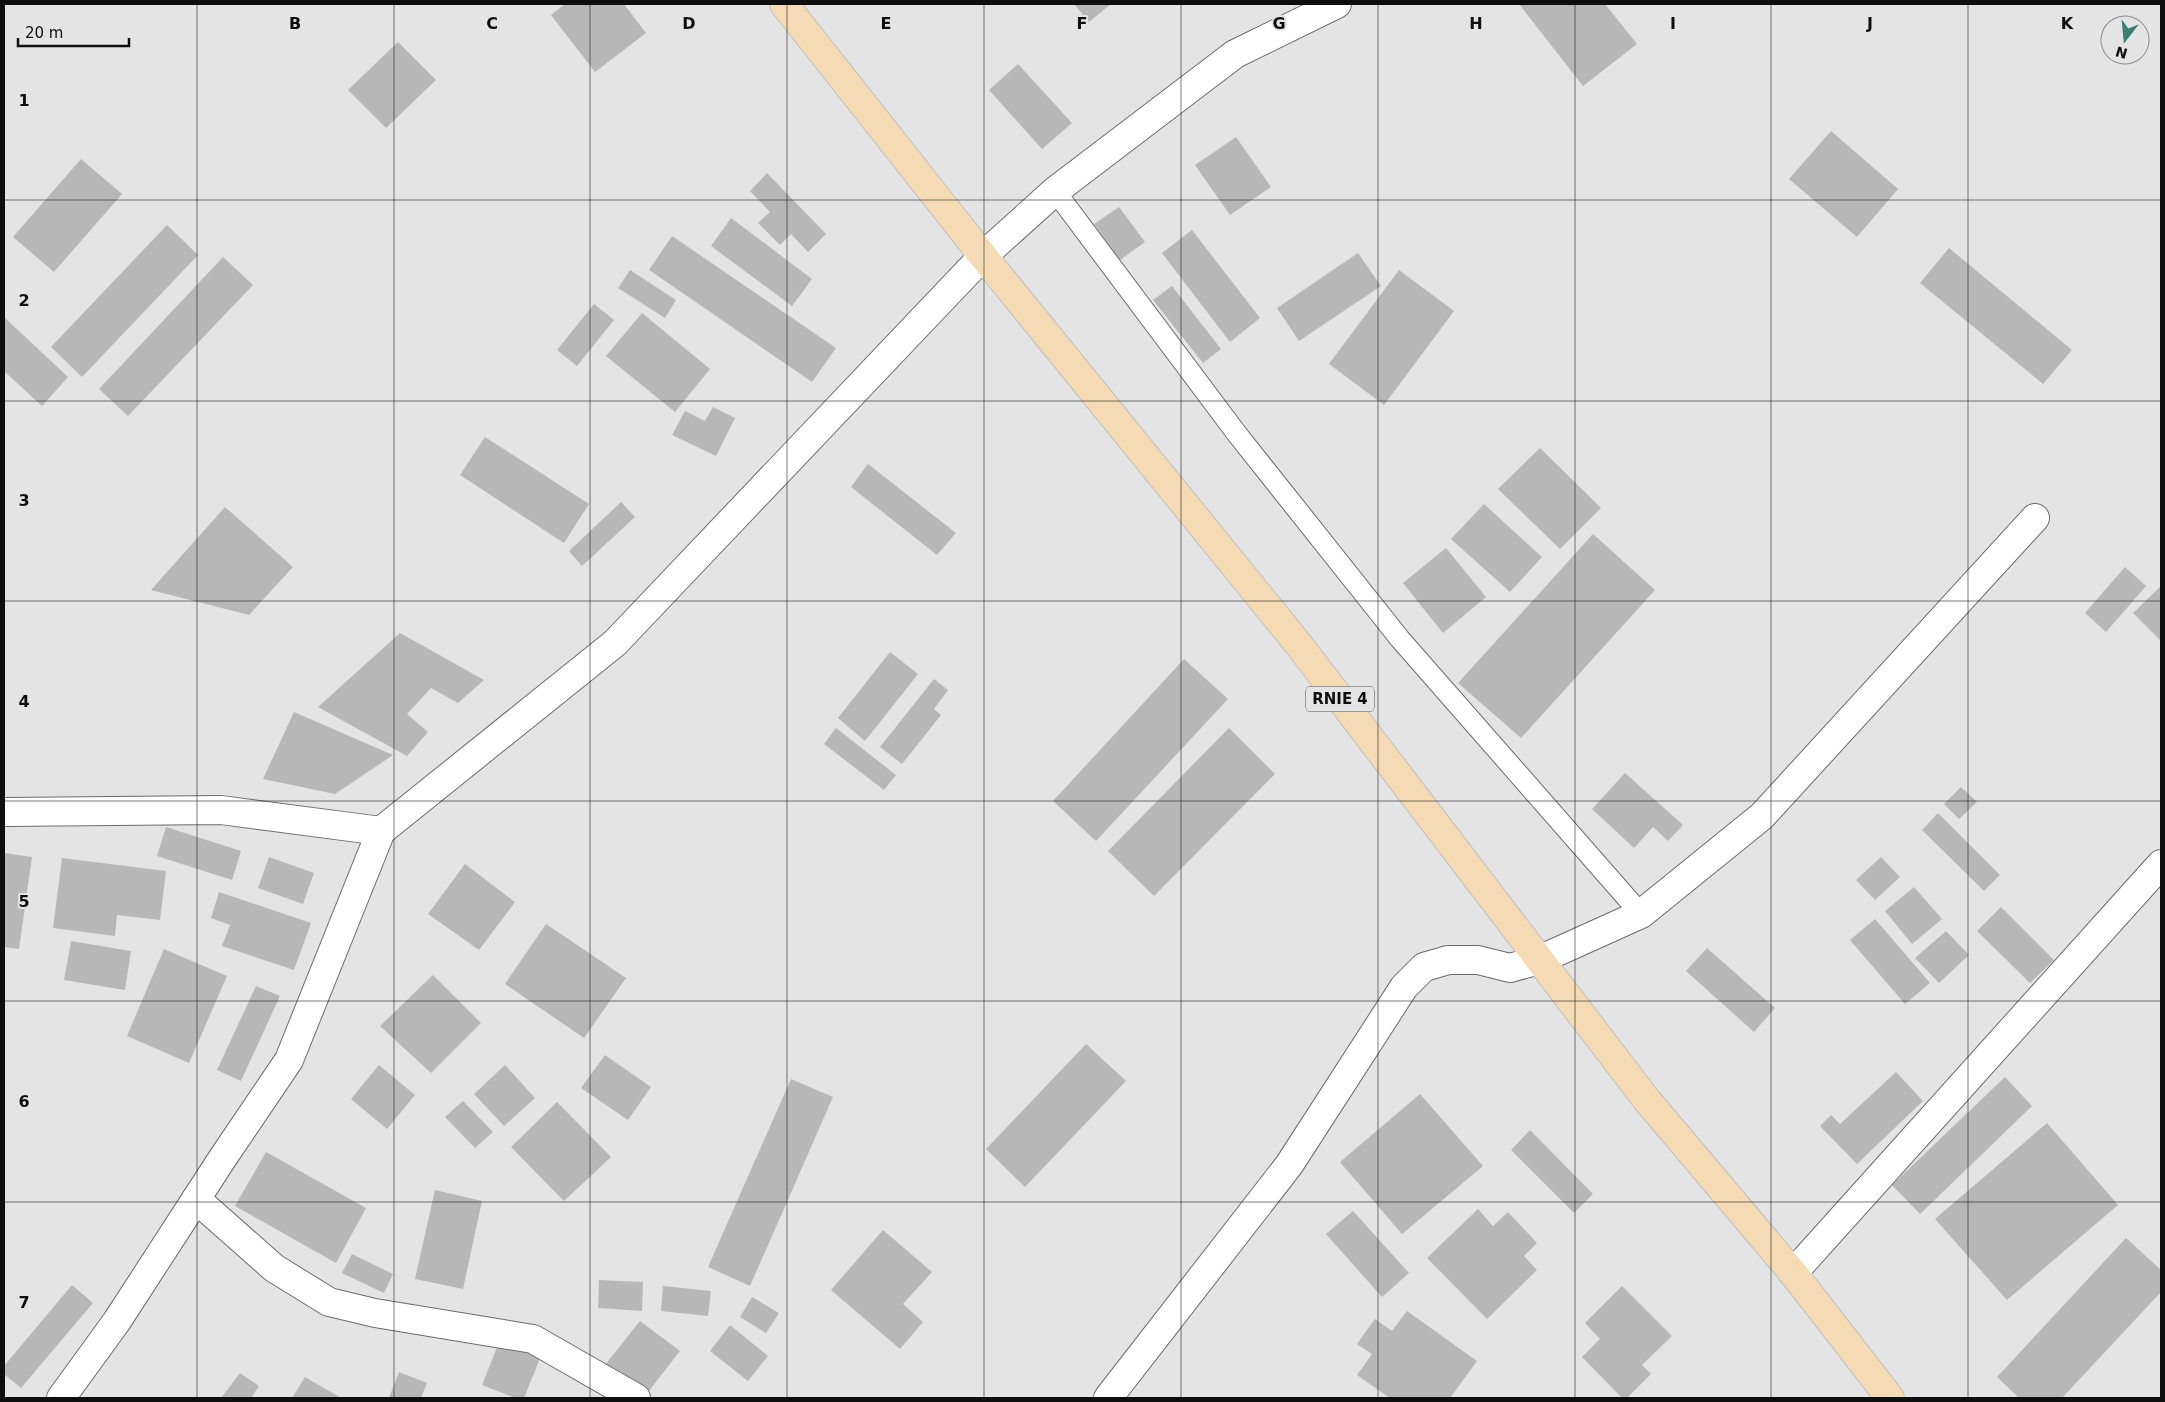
<svg xmlns="http://www.w3.org/2000/svg" width="2165" height="1402" viewBox="0 0 2165 1402" font-family="'DejaVu Sans',sans-serif">
<style>
.building{fill:#b8b7b8}
.lines{fill:none;stroke-linecap:round;stroke-linejoin:round}
.service-casing{stroke:#6a6b6b;stroke-width:22}
.minor-casing{stroke:#6a6b6b;stroke-width:30}
.primary-casing{stroke:#c0c0c0;stroke-width:30}
.service{stroke:#fff;stroke-width:20}
.minor{stroke:#fff;stroke-width:28}
.primary{stroke:#f5dbb4;stroke-width:28}
.grid{fill:none;stroke:#0e0e0e;stroke-width:1;stroke-opacity:0.55}
.labels{text-anchor:middle;stroke-width:4;stroke-linejoin:round;paint-order:stroke}
.shield{fill:#e4e4e5;stroke:#4e4e4e;stroke-width:1}
.shield-label{font-size:15px;font-weight:bold;fill:#0e0e0e}
.grid-label{font-size:16px;text-anchor:middle;font-weight:bold;fill:#0e0e0e;stroke:#e4e4e5;stroke-width:4;stroke-linejoin:round;paint-order:stroke}
</style>
<rect width="100%" height="100%" fill="#e4e4e5"/>
<g class="building">
<path d="M565 4H624L646 33 595 72 551 15Z"/>
<path d="M1074 4H1111L1089 22Z"/>
<path d="M1519 4H1605L1637 44 1583 86Z"/>
<path d="M398 42 436 80 386 128 348 90Z"/>
<path d="M1018 64 1072 123 1042 149 989 90Z"/>
<path d="M1831 131 1898 189 1857 237 1789 179Z"/>
<path d="M1236 137 1271 187 1230 215 1195 165Z"/>
<path d="M81 159 122 194 54 272 13 237Z"/>
<path d="M767 173 826 234 808 252 791 234 780 245 758 223 770 212 750 191Z"/>
<path d="M1119 207 1145 242 1120 260 1094 224Z"/>
<path d="M731 218 812 279 792 306 711 246Z"/>
<path d="M167 225 198 255 82 377 51 347Z"/>
<path d="M1192 230 1260 318 1230 342 1162 253Z"/>
<path d="M672 236 836 348 812 382 649 270Z"/>
<path d="M1949 248 2072 350 2043 384 1920 283Z"/>
<path d="M1358 253 1381 286 1299 341 1277 308Z"/>
<path d="M223 257 253 285 128 416 99 389Z"/>
<path d="M630 270 676 300 665 318 618 288Z"/>
<path d="M1399 270 1454 311 1384 405 1329 364Z"/>
<path d="M1172 286 1221 349 1203 363 1153 300Z"/>
<path d="M594 304 614 320 577 366 557 350Z"/>
<path d="M642 313 710 369 675 412 606 356Z"/>
<path d="M4 317 68 377 42 406 4 371Z"/>
<path d="M713 407 735 418 716 456 672 435 685 411 705 421Z"/>
<path d="M485 437 589 504 564 543 460 475Z"/>
<path d="M1540 448 1601 508 1560 549 1498 489Z"/>
<path d="M868 464 956 533 937 555 851 487Z"/>
<path d="M621 502 635 517 582 566 569 551Z"/>
<path d="M1484 504 1542 557 1510 592 1451 539Z"/>
<path d="M225 507 293 567 249 615 151 590Z"/>
<path d="M1593 534 1655 590 1521 738 1458 683Z"/>
<path d="M1446 548 1486 597 1443 633 1403 583Z"/>
<path d="M2125 567 2146 586 2106 632 2085 613Z"/>
<path d="M2161 586V641L2133 613Z"/>
<path d="M400 633 484 680 458 703 431 688 407 714 428 732 407 756 318 707Z"/>
<path d="M890 652 918 674 865 741 838 718Z"/>
<path d="M1184 659 1228 699 1096 841 1053 801Z"/>
<path d="M934 679 948 690 934 709 941 715 902 764 880 747Z"/>
<path d="M294 712 393 755 335 794 263 779Z"/>
<path d="M836 728 896 775 884 790 824 744Z"/>
<path d="M1229 728 1275 774 1154 896 1108 851Z"/>
<path d="M1625 773 1683 825 1668 841 1653 827 1634 848 1592 809Z"/>
<path d="M1961 787 1977 802 1959 819 1944 804Z"/>
<path d="M1938 813 2000 875 1984 891 1922 830Z"/>
<path d="M166 827 241 851 232 880 157 856Z"/>
<path d="M4 853 32 857 19 949 4 947Z"/>
<path d="M269 857 314 873 303 904 258 888Z"/>
<path d="M1881 857 1900 877 1875 900 1856 880Z"/>
<path d="M62 858 166 871 160 920 117 915 115 936 53 928Z"/>
<path d="M465 864 515 902 479 950 428 914Z"/>
<path d="M1914 887 1942 919 1912 944 1885 911Z"/>
<path d="M219 892 311 923 294 970 222 946 230 925 211 918Z"/>
<path d="M2001 907 2054 960 2030 983 1977 931Z"/>
<path d="M1875 919 1930 983 1905 1004 1850 940Z"/>
<path d="M546 924 626 978 584 1038 505 984Z"/>
<path d="M1946 931 1969 955 1939 983 1915 958Z"/>
<path d="M71 941 131 951 125 990 64 980Z"/>
<path d="M1707 948 1775 1008 1754 1032 1686 971Z"/>
<path d="M164 949 227 976 189 1063 127 1036Z"/>
<path d="M433 975 481 1023 431 1073 380 1026Z"/>
<path d="M256 986 280 996 241 1081 217 1070Z"/>
<path d="M1086 1044 1126 1081 1025 1187 986 1149Z"/>
<path d="M605 1055 651 1087 628 1120 581 1088Z"/>
<path d="M379 1065 415 1095 387 1129 351 1099Z"/>
<path d="M505 1065 535 1098 504 1126 474 1094Z"/>
<path d="M1896 1072 1923 1101 1857 1164 1820 1126 1831 1115 1840 1124Z"/>
<path d="M2005 1077 2032 1106 1920 1214 1892 1185Z"/>
<path d="M791 1079 833 1097 750 1286 708 1267Z"/>
<path d="M1420 1094 1483 1166 1402 1234 1340 1162Z"/>
<path d="M463 1101 493 1132 475 1148 445 1117Z"/>
<path d="M557 1102 611 1157 564 1201 511 1147Z"/>
<path d="M2047 1123 2118 1205 2007 1300 1935 1219Z"/>
<path d="M1530 1130 1593 1194 1574 1213 1511 1150Z"/>
<path d="M266 1152 366 1208 336 1263 235 1206Z"/>
<path d="M435 1190 482 1201 463 1289 415 1279Z"/>
<path d="M1478 1209 1493 1226 1508 1212 1537 1243 1524 1256 1537 1270 1487 1319 1427 1258Z"/>
<path d="M1353 1211 1409 1273 1382 1297 1326 1234Z"/>
<path d="M883 1230 932 1272 903 1304 923 1322 900 1349 831 1290Z"/>
<path d="M2126 1238 2161 1270V1292L2062 1398H2019L1997 1377Z"/>
<path d="M352 1254 393 1274 384 1293 342 1273Z"/>
<path d="M599 1280 643 1282 642 1311 598 1308Z"/>
<path d="M72 1285 93 1303 21 1388 4 1374V1366Z"/>
<path d="M663 1286 711 1291 708 1316 661 1311Z"/>
<path d="M1622 1286 1672 1336 1642 1365 1651 1374 1627 1398H1622L1582 1357 1600 1339 1585 1323Z"/>
<path d="M752 1297 779 1313 766 1333 740 1317Z"/>
<path d="M1407 1311 1477 1361 1450 1398H1390L1357 1375 1372 1354 1357 1344 1375 1319 1392 1331Z"/>
<path d="M640 1321 680 1351 645 1396 605 1365Z"/>
<path d="M730 1325 768 1356 748 1381 710 1351Z"/>
<path d="M500 1340 541 1356 524 1398H515L482 1385Z"/>
<path d="M399 1372 427 1383 421 1398H389Z"/>
<path d="M240 1373 259 1386 251 1398H221Z"/>
<path d="M305 1377 341 1398H292Z"/>
</g>
<g class="lines">
<defs>
<path id="service" d="M1055 191 1237 434 1400 639 1641 914"/>
<g id="minor">
<path d="M4 812 221 810 381 831"/>
<path d="M196 1199 274 1268 329 1302 375 1313 533 1339 636 1398"/>
<path d="M1793 1273 2161 864"/>
<path d="M61 1398 117 1321 222 1159 289 1060 381 831 615 643 983 256 1055 191 1235 54 1337 4"/>
<path d="M1108 1398 1289 1165 1404 987 1424 967 1448 960H1478L1510 968 1539 960 1641 914 1762 816 2035 518"/>
</g>
<path id="primary" d="M784 4 983 256 1299 645 1646 1099 1793 1273 1890 1398"/>
</defs>
<use href="#service" class="service-casing"/>
<use href="#minor" class="minor-casing"/>
<use href="#primary" class="primary-casing"/>
<use href="#service" class="service"/>
<use href="#minor" class="minor"/>
<use href="#primary" class="primary"/>
</g>
<path class="grid" d="M197 4V1398M394 4V1398M590 4V1398M787 4V1398M984 4V1398M1181 4V1398M1378 4V1398M1575 4V1398M1771 4V1398M1968 4V1398M4 200H2161M4 401H2161M4 601H2161M4 801H2161M4 1001H2161M4 1202H2161"/>
<g class="labels">
<rect class="shield" x="1306" y="686.5" width="68" height="25" rx="4"/>
<g class="shield-label">
<text x="1340" y="704">RNIE 4</text>
</g>
</g>
<g class="grid-label">
<text x="295" y="29">B</text>
<text x="492" y="29">C</text>
<text x="689" y="29">D</text>
<text x="886" y="29">E</text>
<text x="1082" y="29">F</text>
<text x="1279" y="29">G</text>
<text x="1476" y="29">H</text>
<text x="1673" y="29">I</text>
<text x="1870" y="29">J</text>
<text x="2067" y="29">K</text>
<text x="24" y="106">1</text>
<text x="24" y="306">2</text>
<text x="24" y="506">3</text>
<text x="24" y="707">4</text>
<text x="24" y="907">5</text>
<text x="24" y="1107">6</text>
<text x="24" y="1308">7</text>
</g>
<rect width="2165" height="1402" fill="none" stroke="#0e0e0e" stroke-width="10"/>
<g transform="translate(2125 40) rotate(196)"><circle r="24" fill="#e4e4e5" stroke="#8e8e8f"/>
<path d="M0-4L9 19L0 12L-9 19Z" fill="#3b7f73"/>
<text y="-8" font-size="14" font-weight="bold" text-anchor="middle" fill="#0e0e0e">N</text>
</g>
<path d="M18 38v8h111v-8" fill="none" stroke="#0e0e0e" stroke-width="2.5"/>
<text x="25" y="38" font-size="15" fill="#0e0e0e" stroke="#e4e4e5" stroke-width="4" paint-order="stroke">20 m</text>
</svg>
